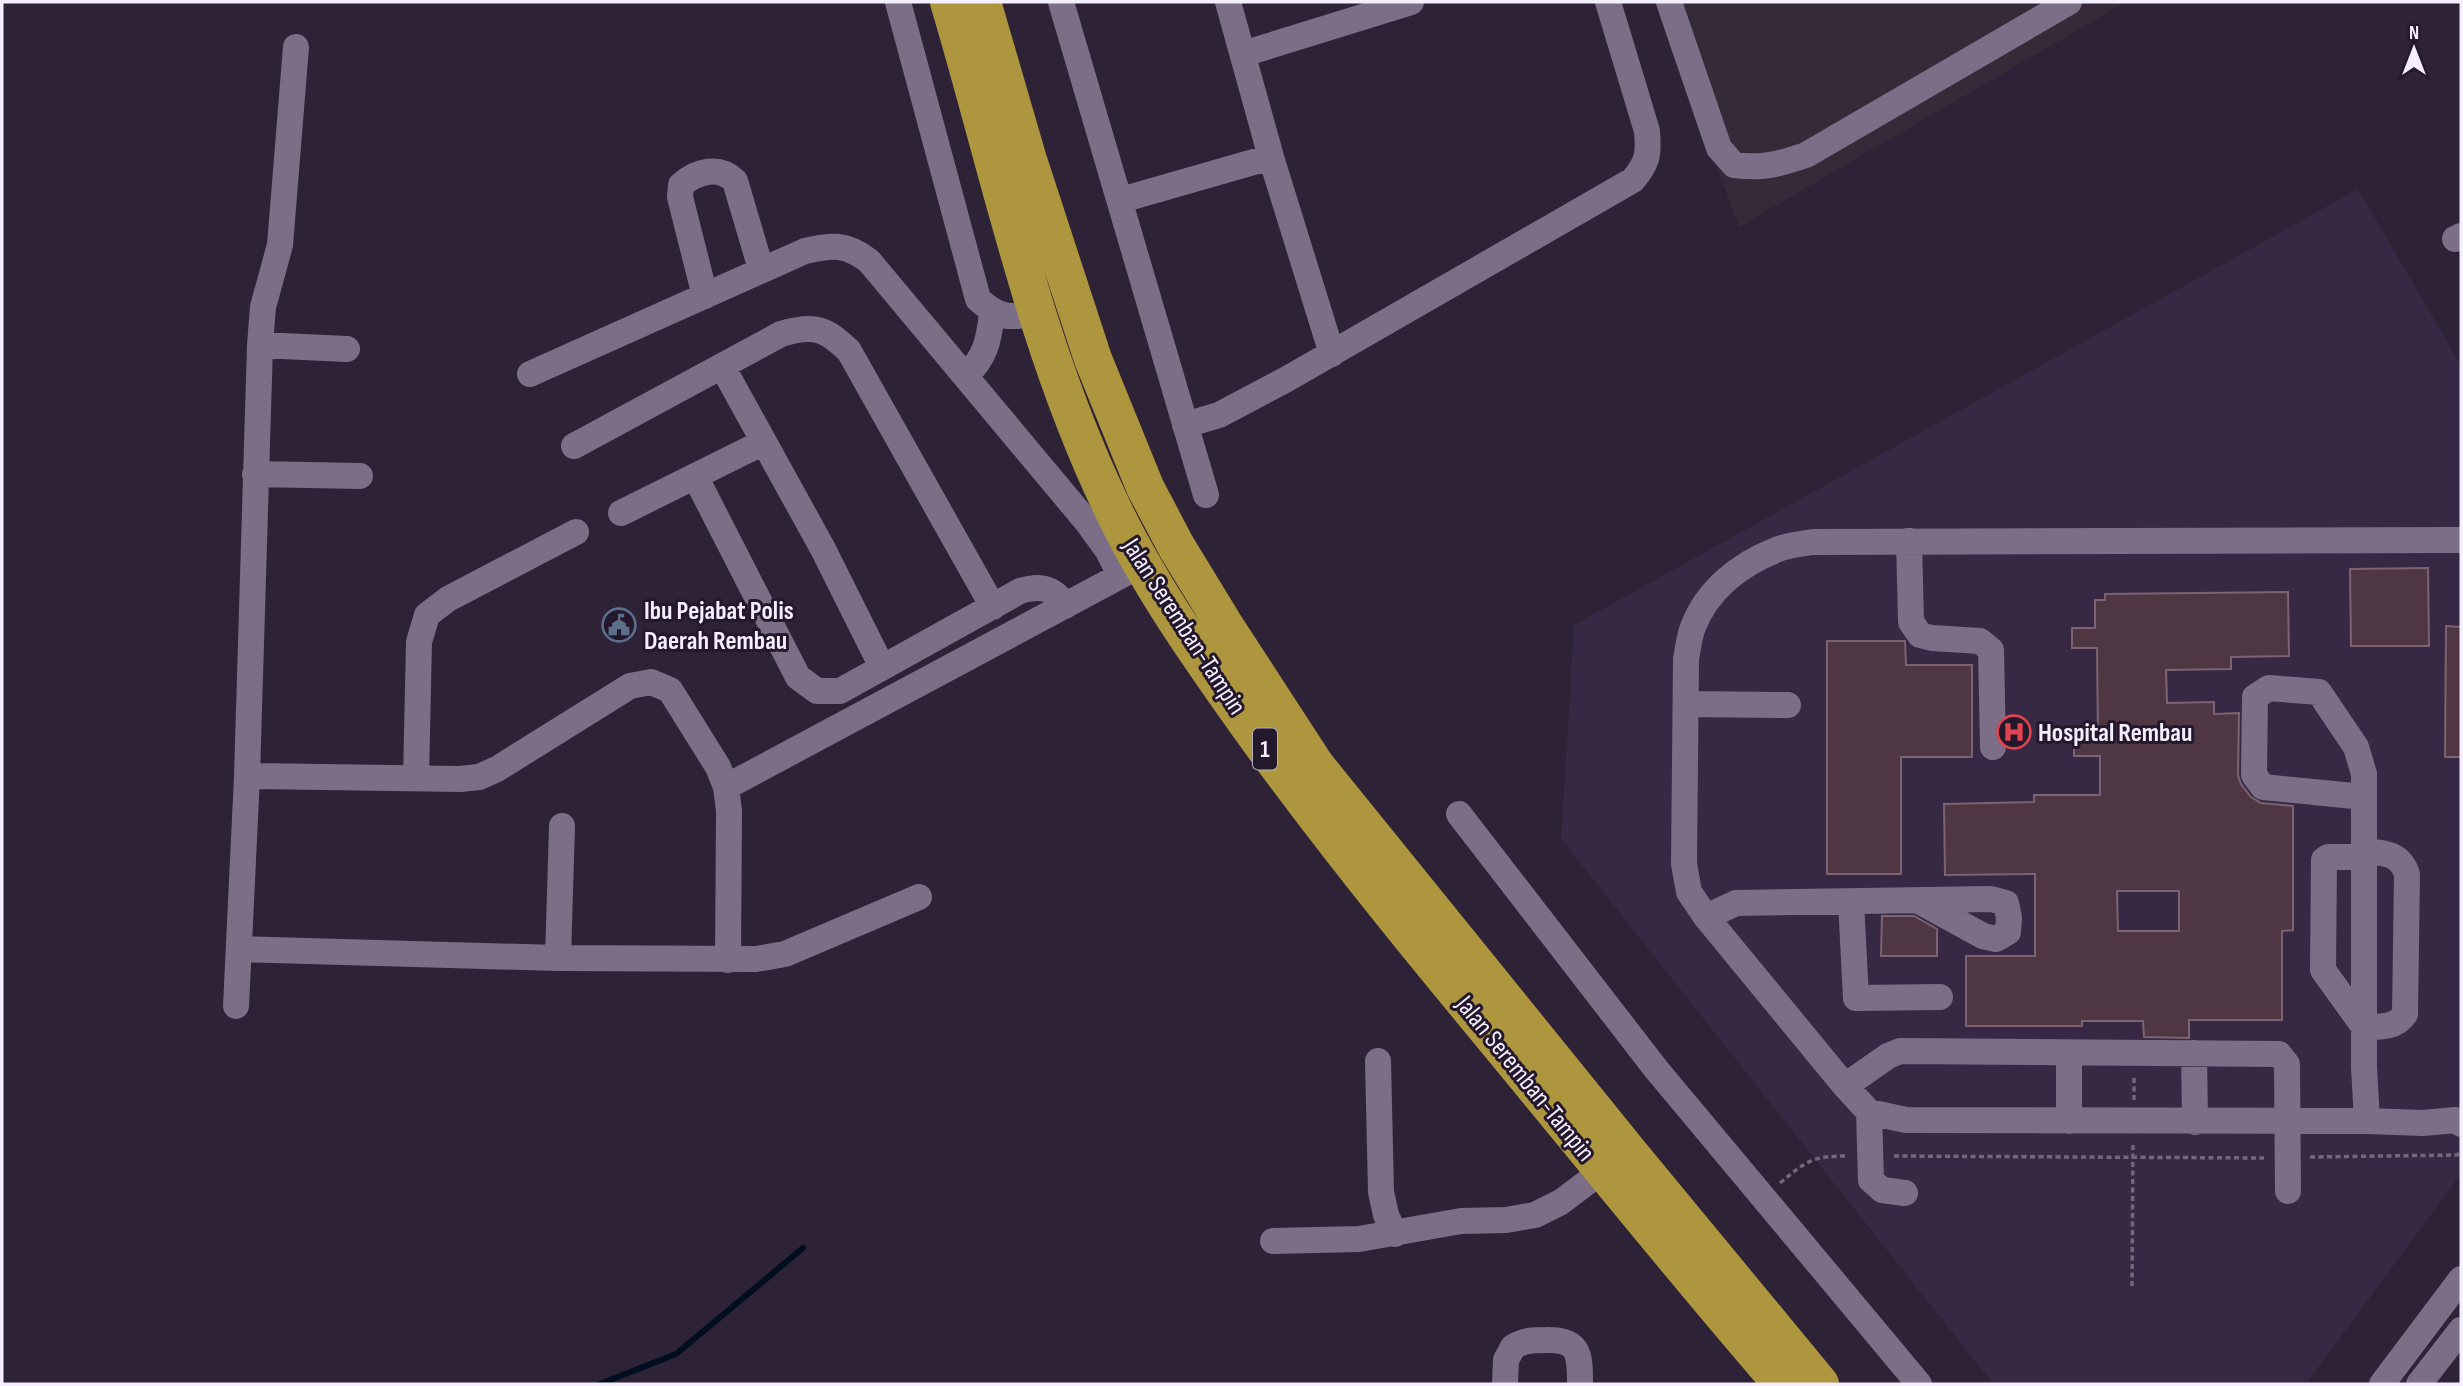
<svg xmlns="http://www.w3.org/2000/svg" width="2463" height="1386" font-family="'Sofia Sans Condensed',sans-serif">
<rect width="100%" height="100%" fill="#2d2236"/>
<path fill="#372843" d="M 2358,189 L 2461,365 L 2461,1174 L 2306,1384 L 1993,1384 L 1561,839 L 1574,625 Z"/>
<path fill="#352a38" d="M 1655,2 L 2126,2 L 1739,227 Z"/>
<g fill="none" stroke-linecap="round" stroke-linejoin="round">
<path stroke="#000e1f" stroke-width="6" d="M 600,1384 L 676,1354 L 803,1248"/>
</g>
<path fill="#4e3643" stroke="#7d6371" stroke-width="2" fill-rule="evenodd" d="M 2428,568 L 2429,646 L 2351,646 L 2350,569 Z
M 2288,592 L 2289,656 L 2231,657 L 2231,669 L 2166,670 L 2167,703 L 2214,702 L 2214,714 L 2239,713 L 2238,775 L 2241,784 L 2251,797 L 2261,803 L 2293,806 L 2293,930 L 2282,931 L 2282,1020 L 2189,1020 L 2189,1038 L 2144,1037 L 2143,1021 L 2082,1021 L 2082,1026 L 1966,1026 L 1966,956 L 2035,956 L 2035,874 L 1945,875 L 1944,804 L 2034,802 L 2034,795 L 2100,795 L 2100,756 L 2074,756 L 2074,737 L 2098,737 L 2097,648 L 2072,648 L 2072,628 L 2095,628 L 2095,600 L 2105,600 L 2105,594 ZM 2117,891 L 2179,891 L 2179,931 L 2118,931 Z
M 2446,626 L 2461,627 L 2461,757 L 2445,757 Z
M 1827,641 L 1905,641 L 1906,665 L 1972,665 L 1972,757 L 1901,757 L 1901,874 L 1827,874 Z
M 1882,916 L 1914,916 L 1937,929 L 1937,956 L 1881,956 Z"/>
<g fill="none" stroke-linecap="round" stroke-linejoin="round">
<path stroke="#72687a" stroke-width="3.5" stroke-dasharray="5 3.5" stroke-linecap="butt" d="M 2134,1100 L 2134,1076
M 1894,1156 L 2264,1158
M 2310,1157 L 2457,1155 L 2461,1152
M 1780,1183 C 1807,1161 1811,1156 1848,1156
M 2132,1286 L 2133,1142"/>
<path stroke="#7b6e86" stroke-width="26" d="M 898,2 L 978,299 C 999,319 1009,318 1037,313
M 1061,2 L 1206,495
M 1228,2 L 1271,157 L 1332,354
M 1669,2 L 1719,148 L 1734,165 C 1763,169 1779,164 1806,155 L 2069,2
M 1243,54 L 1411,2
M 1121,200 L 1271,157
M 2455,239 L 2461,236
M 705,296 L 680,197 L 681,185 C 697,171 719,165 735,181 L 761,269
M 260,345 L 347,349
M 722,366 L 823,549 L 882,667
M 530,374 L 805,251 C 832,245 846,243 869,261 L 1087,522 L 1108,551 L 1120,575
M 965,376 C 986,358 989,339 992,313
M 1185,425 L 1219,415 L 1287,379 L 1633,180 C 1648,162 1649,154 1647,131 L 1608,2
M 574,446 L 781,334 C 814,324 825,328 849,351 L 993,607
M 255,474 L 360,476
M 695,476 L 798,677 L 817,691 L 840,691 L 1020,591 C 1040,585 1054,587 1065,606
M 621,513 L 764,442
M 2461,540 L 1813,542 C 1801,544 1787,545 1776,550 C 1740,564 1707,590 1693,627 C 1689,637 1688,649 1686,659 L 1684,864 L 1689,892 L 1706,917 L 1845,1086 L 1869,1112 L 1906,1120 L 2367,1121 L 2423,1123 L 2455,1120 L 2461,1124
M 1909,541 L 1911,622 L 1920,635 L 1932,638 L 1980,641 L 1991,650 L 1993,747
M 1686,704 L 1788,705
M 247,776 L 460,779 L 479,777 L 497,769 L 630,686 L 651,682 L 670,690 L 718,767 L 726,787 L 729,811 L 728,960
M 416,778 L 419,642 L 427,615 L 448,599 L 576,532
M 726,787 L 1135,568
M 2364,797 L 2263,787 L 2254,775 L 2255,697 L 2269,688 L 2319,692 L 2356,747 L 2364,774 L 2364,1067 L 2367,1121
M 1459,814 L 1656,1069 L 1919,1384
M 2365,851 C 2384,853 2400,853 2407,874 L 2405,1014 C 2396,1028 2379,1027 2364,1027 L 2323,970 L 2324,860 L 2328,857 L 2365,857
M 1851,902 L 1856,998 L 1940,997
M 1706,917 L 1736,903 L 1991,899 L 2006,903 L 2009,918 L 2008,932 L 1996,939 L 1983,936 L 1921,902
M 239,949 L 558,958 L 756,959 L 785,954 L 919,897
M 558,958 L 562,826
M 236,1006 L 247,776 L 260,345 L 263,307 L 280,245 L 296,47
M 2194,1053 L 2195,1122
M 1378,1061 L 1381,1192 L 1386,1215 L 1395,1234
M 1845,1086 L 1888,1056 L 1900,1051 L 2279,1054 L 2287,1064 L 2288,1191
M 1869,1112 L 1871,1180 L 1882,1190 L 1905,1193
M 2069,1121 L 2069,1053
M 1273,1241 L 1359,1239 L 1461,1221 L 1506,1220 L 1535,1215 L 1561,1202 L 1602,1171
M 1505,1384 L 1506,1360 L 1513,1347 C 1524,1340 1533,1340 1546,1340 C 1580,1339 1580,1355 1580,1384
M 2382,1384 L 2461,1279
M 2419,1384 L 2461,1330"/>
<path stroke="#ae963f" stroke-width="38" d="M 949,2 C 999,169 1034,344 1110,503 C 1146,580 1195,650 1244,719 C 1316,820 1393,916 1472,1011 C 1575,1135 1676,1262 1782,1384
M 982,2 L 1028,160 L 1093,359 L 1145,487 L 1176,546 L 1223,623 L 1316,766 L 1630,1154 L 1820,1384"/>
</g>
<defs>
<symbol id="civic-ring" viewBox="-11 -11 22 22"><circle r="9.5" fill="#23182c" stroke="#5c6f8a" stroke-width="1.5"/><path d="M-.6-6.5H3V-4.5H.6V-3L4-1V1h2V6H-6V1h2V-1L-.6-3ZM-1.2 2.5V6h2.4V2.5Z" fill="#5c6f8a"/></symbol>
<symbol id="hospital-ring" viewBox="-11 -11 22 22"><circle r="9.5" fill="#23182c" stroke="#e0444e" stroke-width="1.5"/><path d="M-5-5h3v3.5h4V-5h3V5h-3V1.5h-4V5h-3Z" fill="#e0444e"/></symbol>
</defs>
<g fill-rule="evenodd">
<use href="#civic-ring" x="600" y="606" width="38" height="38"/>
<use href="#hospital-ring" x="1995" y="713" width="38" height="38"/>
</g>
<g text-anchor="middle" stroke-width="6" stroke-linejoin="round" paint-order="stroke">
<rect fill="#23182c" stroke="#b6aebe" stroke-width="2" x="1253" y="728.5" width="24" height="41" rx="5"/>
<g font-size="24" font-weight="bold" fill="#f5eefc">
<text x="1265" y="757">1</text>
</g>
<g font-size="26" font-weight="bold" fill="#f5eefc" stroke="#23182c" text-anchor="start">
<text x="644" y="619">Ibu Pejabat Polis<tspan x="644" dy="30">Daerah Rembau</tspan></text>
<text x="2038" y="741">Hospital Rembau</text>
</g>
<g font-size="26" fill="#f5eefc" stroke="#23182c">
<text transform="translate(1185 626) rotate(57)" y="9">Jalan Seremban-Tampin</text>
<text transform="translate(1526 1078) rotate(51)" y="9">Jalan Seremban-Tampin</text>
</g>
</g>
<rect width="2463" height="1386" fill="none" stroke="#f5eefc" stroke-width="7"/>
<g transform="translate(2414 49)" stroke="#23182c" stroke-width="5" paint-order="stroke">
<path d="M0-5L12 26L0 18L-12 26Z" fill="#f5eefc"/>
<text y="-10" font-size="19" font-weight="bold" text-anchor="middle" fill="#f5eefc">N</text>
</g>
</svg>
